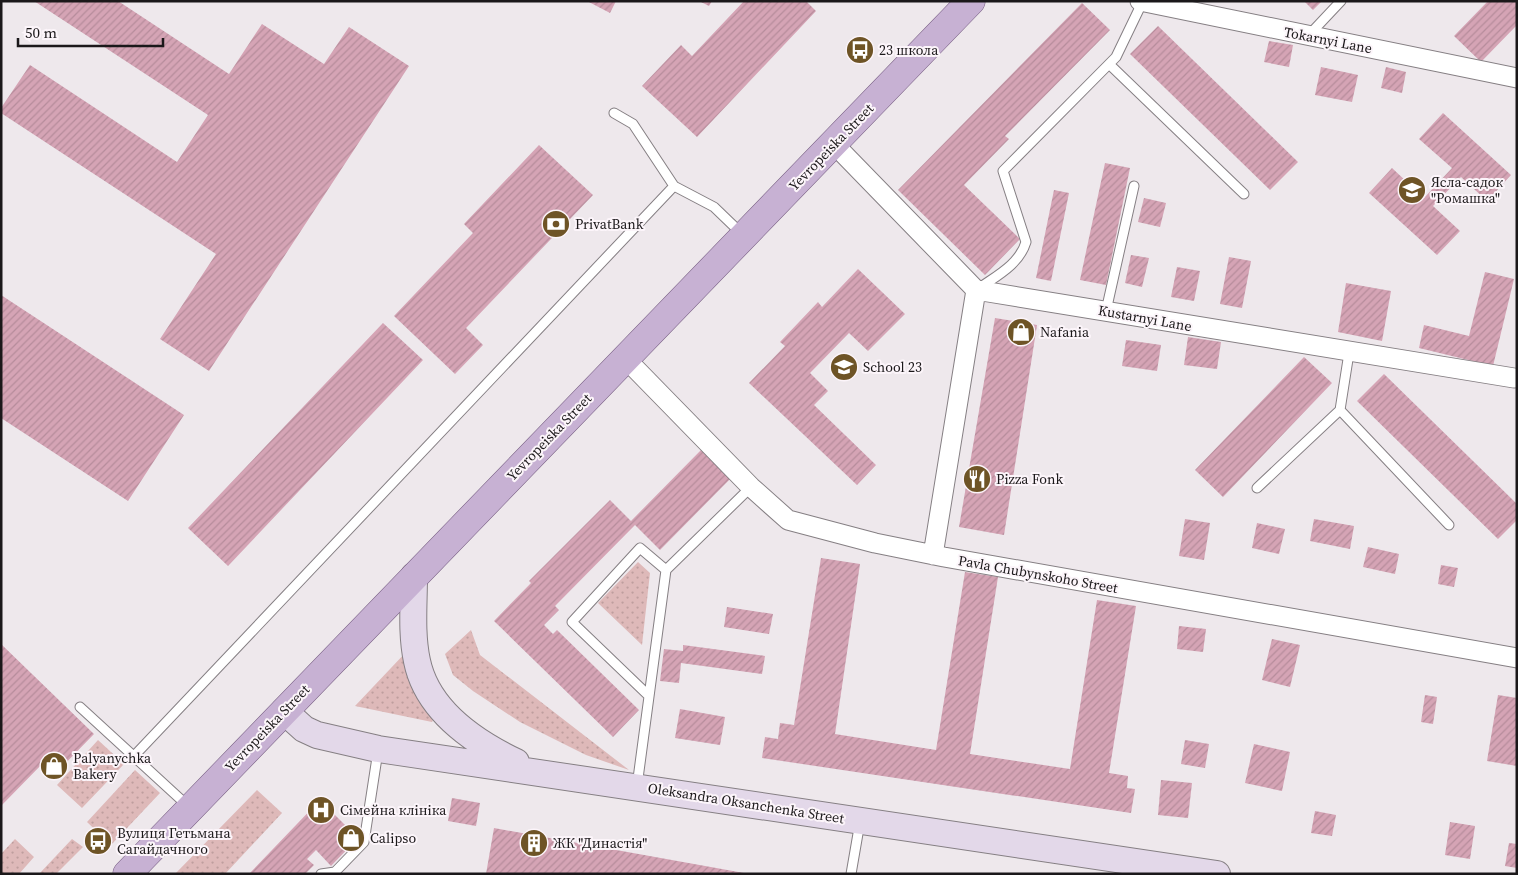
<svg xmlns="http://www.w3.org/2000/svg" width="1518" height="875" font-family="'Source Serif 4',serif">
<defs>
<pattern id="grass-dots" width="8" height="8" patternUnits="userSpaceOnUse" patternTransform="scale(1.25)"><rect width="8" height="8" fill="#deb9b9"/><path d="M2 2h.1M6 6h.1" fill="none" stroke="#be9e9e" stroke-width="1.8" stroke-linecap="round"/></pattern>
<pattern id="building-hatch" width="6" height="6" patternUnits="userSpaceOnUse" patternTransform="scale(1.25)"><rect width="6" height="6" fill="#d5a4b5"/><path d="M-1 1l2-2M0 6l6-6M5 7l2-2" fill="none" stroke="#b68c9b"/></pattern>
</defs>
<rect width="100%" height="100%" fill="#eee8ec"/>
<path fill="url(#grass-dots)" d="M 638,562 L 650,573 L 642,645 L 598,603 Z
M 471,630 L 480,655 L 629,770 L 586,755 L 520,722 L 473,691 L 453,675 L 445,654 Z
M 408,650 L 435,716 L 432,722 L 355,706 Z
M 98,740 L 124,764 L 82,808 L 57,785 Z
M 135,770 L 160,793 L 111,845 L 87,822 Z
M 257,790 L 282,813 L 225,874 L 175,874 Z
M 15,839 L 34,857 L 19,874 L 1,874 L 1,854 Z
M 72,839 L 83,847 L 56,874 L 39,874 Z"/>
<path fill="url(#building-hatch)" d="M 34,1 L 118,1 L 229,74 L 262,24 L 324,64 L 349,27 L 409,66 L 209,371 L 160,339 L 216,254 L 1,113 L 1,108 L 30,65 L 177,162 L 208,115 Z
M 587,1 L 616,1 L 610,13 Z
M 699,1 L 712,1 L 709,6 Z
M 744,1 L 806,1 L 816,11 L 697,137 L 642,86 L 681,45 L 692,56 Z
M 1304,1 L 1322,1 L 1313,10 Z
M 1488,1 L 1517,1 L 1517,25 L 1481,62 L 1454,36 Z
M 1082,3 L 1110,30 L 1005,136 L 1009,139 L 964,185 L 1020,239 L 985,275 L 898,190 Z
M 1158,26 L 1298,162 L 1270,190 L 1130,54 Z
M 1269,41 L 1293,45 L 1289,67 L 1264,62 Z
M 1321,67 L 1358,75 L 1352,102 L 1315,95 Z
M 1386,67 L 1406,72 L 1402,93 L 1381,88 Z
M 1443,113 L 1511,175 L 1487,201 L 1461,177 L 1433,206 L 1460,231 L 1437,255 L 1369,193 L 1392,168 L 1424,198 L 1452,168 L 1419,139 Z
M 539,145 L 593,195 L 466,328 L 483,345 L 455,374 L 394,316 L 473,233 L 464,224 Z
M 1105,163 L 1130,168 L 1106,285 L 1080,280 Z
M 1054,190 L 1069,193 L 1051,281 L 1036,278 Z
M 1144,198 L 1166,203 L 1160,227 L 1138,222 Z
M 1131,255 L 1149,258 L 1142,287 L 1125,283 Z
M 1229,257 L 1251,261 L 1242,308 L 1220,304 Z
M 1177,267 L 1200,271 L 1194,301 L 1171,297 Z
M 858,269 L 905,314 L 868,351 L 849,333 L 810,373 L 828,391 L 814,405 L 876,465 L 857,485 L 749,383 L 785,346 L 780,342 L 818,302 L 822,307 Z
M 1485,272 L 1514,279 L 1493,366 L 1419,348 L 1424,325 L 1469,336 Z
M 1346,283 L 1391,291 L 1382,341 L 1338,332 Z
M 1,295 L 184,415 L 128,501 L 1,418 Z
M 995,318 L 1037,325 L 1004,535 L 959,527 Z
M 383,323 L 423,360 L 228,566 L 188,528 Z
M 1188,337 L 1221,342 L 1217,369 L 1184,365 Z
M 1126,340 L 1161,345 L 1157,371 L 1122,366 Z
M 1304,357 L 1332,383 L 1223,497 L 1195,470 Z
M 1384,374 L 1517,504 L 1517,520 L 1498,539 L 1357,401 Z
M 702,449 L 731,478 L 660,550 L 635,525 L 555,606 L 559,610 L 544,625 L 553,634 L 557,630 L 639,710 L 613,737 L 494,621 L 531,583 L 529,581 L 610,500 L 631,521 Z
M 1185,519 L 1210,523 L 1204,560 L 1179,556 Z
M 1314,519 L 1354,526 L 1350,549 L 1310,541 Z
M 1257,523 L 1285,529 L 1279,554 L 1252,548 Z
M 1368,547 L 1399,554 L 1395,574 L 1363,567 Z
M 821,558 L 860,564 L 835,734 L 936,750 L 965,572 L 998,577 L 970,754 L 1070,769 L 1097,600 L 1136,606 L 1109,773 L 1128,776 L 1127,788 L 1135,789 L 1131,813 L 762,758 L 765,737 L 778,739 L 780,723 L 794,725 Z
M 1441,565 L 1458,568 L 1454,587 L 1438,584 Z
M 727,607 L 773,614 L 769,634 L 724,627 Z
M 1179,626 L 1206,629 L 1203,652 L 1177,649 Z
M 1272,639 L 1300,645 L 1290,687 L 1262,680 Z
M 1,644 L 94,734 L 56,773 L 45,761 L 1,806 Z
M 683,645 L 765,656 L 762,674 L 681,663 L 679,683 L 660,681 L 664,649 L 683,651 Z
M 1425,695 L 1437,697 L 1433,724 L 1421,722 Z
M 1498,695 L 1517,698 L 1517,766 L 1487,761 Z
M 680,709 L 725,717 L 720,745 L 675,738 Z
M 1185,740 L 1209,744 L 1205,768 L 1181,764 Z
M 1254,744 L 1290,752 L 1282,791 L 1245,783 Z
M 1161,780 L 1192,783 L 1188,818 L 1158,815 Z
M 452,798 L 480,803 L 476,826 L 448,821 Z
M 320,800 L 358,838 L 331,866 L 316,850 L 307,859 L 314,865 L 305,874 L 249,874 Z
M 1315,811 L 1336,815 L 1332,836 L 1311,833 Z
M 1450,822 L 1475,826 L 1470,859 L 1445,855 Z
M 494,828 L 744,873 L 744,874 L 486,874 Z
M 1509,843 L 1517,844 L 1517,868 L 1505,866 Z"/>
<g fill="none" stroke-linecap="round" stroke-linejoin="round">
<defs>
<path id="lane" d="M 1309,35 L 1341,1
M 1109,64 L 1244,194
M 614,113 L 633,124 L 674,186
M 978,289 C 996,276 1019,265 1026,242 L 1003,171 L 1116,57 L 1142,3
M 1106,311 L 1134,186
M 1340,410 L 1349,353
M 1257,488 L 1340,410 L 1449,525
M 649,696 L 572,622 L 640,548 L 666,570
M 80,707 L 189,807
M 134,756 L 674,186 L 714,207 L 742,234
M 637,786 L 666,570 L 751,487
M 321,874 L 335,872 L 364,842 L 378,751
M 851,874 L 860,822"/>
<path id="street" d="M 1140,1 L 1517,78
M 834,144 L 976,290 L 1514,378
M 625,358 L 751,487 L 788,520 L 875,543 L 944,557 L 1517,658
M 933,555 L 976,290"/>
<path id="secondary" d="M 414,576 C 414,604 411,633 417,661 C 427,710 474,742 516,762
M 284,711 L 304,729 L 317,735 L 378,749 L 1217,874"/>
<path id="primary" d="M 127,874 L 971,1"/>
</defs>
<use href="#lane" stroke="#857f83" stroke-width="11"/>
<use href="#street" stroke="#857f83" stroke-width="21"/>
<use href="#secondary" stroke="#857f83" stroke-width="28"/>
<use href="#primary" stroke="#735a7f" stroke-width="29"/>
<use href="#lane" stroke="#fff" stroke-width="9"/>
<use href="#street" stroke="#fff" stroke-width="19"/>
<use href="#secondary" stroke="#e3d8e9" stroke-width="26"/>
<use href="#primary" stroke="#c7b1d3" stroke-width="28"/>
</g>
<defs>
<symbol id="bus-disc" viewBox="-11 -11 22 22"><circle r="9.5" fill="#6e5426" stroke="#fcf5fa"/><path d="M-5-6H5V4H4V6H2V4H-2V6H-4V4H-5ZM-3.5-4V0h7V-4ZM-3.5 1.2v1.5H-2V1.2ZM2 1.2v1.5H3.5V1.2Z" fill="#fff"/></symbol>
<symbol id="school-disc" viewBox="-11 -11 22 22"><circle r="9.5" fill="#6e5426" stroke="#fcf5fa"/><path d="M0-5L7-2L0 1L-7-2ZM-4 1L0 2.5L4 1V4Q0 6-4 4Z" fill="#fff"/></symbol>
<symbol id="bank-disc" viewBox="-11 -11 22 22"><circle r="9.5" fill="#6e5426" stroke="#fcf5fa"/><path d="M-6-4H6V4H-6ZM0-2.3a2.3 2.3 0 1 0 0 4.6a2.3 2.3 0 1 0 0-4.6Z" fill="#fff"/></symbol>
<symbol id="shop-disc" viewBox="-11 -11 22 22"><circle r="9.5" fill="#6e5426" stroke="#fcf5fa"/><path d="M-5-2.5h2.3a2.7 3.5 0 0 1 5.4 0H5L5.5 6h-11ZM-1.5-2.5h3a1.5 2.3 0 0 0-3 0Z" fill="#fff"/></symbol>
<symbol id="restaurant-disc" viewBox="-11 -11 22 22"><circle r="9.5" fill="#6e5426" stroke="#fcf5fa"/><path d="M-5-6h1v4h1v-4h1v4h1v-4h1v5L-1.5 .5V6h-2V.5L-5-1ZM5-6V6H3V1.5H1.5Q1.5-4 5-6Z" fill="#fff"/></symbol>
<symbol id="hospital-disc" viewBox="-11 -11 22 22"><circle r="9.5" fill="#6e5426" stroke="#fcf5fa"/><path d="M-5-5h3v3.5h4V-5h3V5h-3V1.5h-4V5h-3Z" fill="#fff"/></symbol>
<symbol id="building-disc" viewBox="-11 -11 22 22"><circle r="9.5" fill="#6e5426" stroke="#fcf5fa"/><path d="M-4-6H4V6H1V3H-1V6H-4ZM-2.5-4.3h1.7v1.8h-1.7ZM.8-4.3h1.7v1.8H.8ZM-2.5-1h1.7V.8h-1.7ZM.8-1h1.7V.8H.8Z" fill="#fff"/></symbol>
</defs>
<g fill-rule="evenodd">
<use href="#bus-disc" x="844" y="34" width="32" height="32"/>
<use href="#school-disc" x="1396" y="174" width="32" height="32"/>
<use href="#bank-disc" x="540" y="208" width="32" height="32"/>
<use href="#shop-disc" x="1005" y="316" width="32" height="32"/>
<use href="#school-disc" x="828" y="351" width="32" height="32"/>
<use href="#restaurant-disc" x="961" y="463" width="32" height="32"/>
<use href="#shop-disc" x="38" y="750" width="32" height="32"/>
<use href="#hospital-disc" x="305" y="794" width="32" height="32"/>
<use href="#shop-disc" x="335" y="822" width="32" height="32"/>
<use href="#bus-disc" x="82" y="825" width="32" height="32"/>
<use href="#building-disc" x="518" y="827" width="32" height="32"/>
</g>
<g text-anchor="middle" stroke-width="4" stroke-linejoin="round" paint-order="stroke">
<g font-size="14" fill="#1b181a" stroke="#fcf5fa">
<text transform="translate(1328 40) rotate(11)" y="5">Tokarnyi Lane</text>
<text transform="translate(831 147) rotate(-46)" y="5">Yevropeiska Street</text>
<text transform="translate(1145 318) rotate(10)" y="5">Kustarnyi Lane</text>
<text transform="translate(549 437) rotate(-46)" y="5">Yevropeiska Street</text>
<text transform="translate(1038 574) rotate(10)" y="5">Pavla Chubynskoho Street</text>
<text transform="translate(267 728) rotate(-46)" y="5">Yevropeiska Street</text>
<text transform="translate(746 803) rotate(9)" y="5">Oleksandra Oksanchenka Street</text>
</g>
<g font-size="14" fill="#1b181a" stroke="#fcf5fa" text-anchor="start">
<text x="879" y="55">23 школа</text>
<text x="1431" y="187">Ясла-садок<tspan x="1431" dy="16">"Ромашка"</tspan></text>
<text x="575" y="229">PrivatBank</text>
<text x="1040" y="337">Nafania</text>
<text x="863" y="372">School 23</text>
<text x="996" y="484">Pizza Fonk</text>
<text x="73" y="763">Palyanychka<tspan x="73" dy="16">Bakery</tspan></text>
<text x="340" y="815">Сімейна клініка</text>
<text x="117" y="838">Вулиця Гетьмана<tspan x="117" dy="16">Сагайдачного</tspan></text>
<text x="370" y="843">Calipso</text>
<text x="553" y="848">ЖК "Династія"</text>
</g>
</g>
<rect width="1518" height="875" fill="none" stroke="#1b181a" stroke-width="5"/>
<path d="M18 38v8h145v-8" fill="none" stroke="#1b181a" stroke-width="2.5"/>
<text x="25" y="38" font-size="15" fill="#1b181a" stroke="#fcf5fa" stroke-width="4" paint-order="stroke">50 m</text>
</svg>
